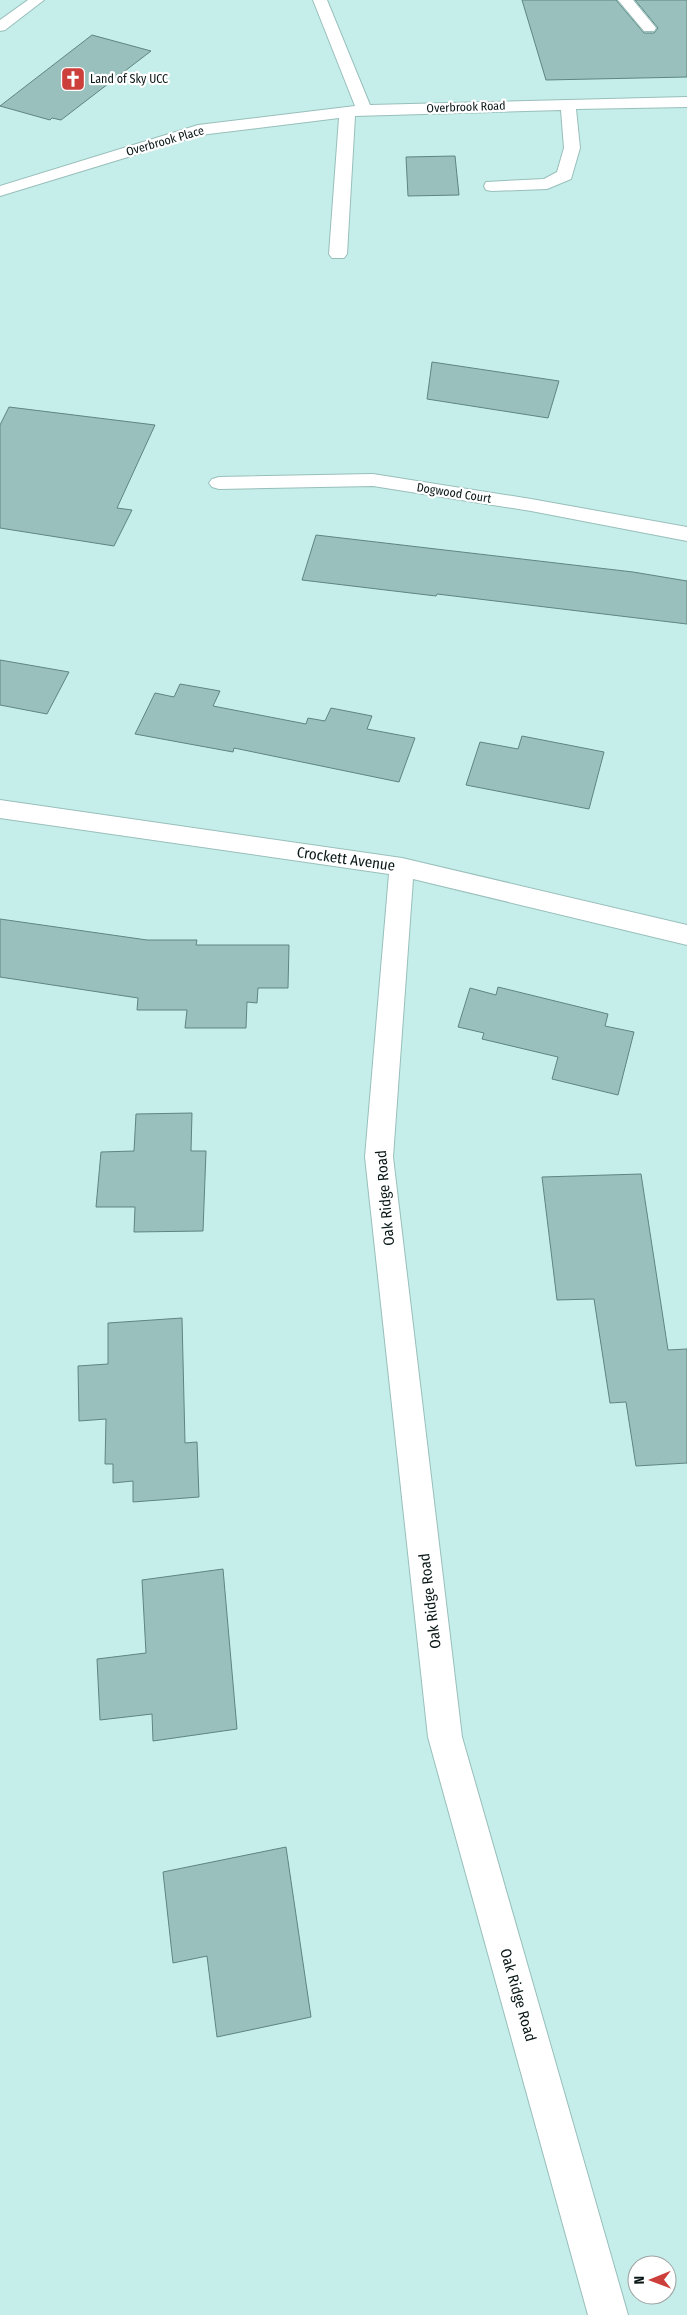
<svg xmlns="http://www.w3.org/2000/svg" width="687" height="2315" font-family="'Fira Sans Condensed',sans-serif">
<rect width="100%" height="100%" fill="#c5ede9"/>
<path fill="#99c0bc" stroke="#608581" d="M 522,0 L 616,0 L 644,33 L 654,33 L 658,28 L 635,0 L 687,0 L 687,77 L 546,80 Z
M 92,35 L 151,51 L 61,120 L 52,118 L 50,120 L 0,106 Z
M 455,156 L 459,195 L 408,196 L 406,157 Z
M 432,362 L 559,381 L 548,418 L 427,399 Z
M 9,407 L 155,425 L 117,508 L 132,510 L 114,546 L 0,528 L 0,425 Z
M 316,535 L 633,572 L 687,581 L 687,624 L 437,594 L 436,596 L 302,580 Z
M 0,660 L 69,672 L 47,714 L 0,705 Z
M 180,684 L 220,691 L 213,706 L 306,724 L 308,718 L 325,721 L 331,708 L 372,716 L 367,729 L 415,738 L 399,782 L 234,748 L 233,752 L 135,734 L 155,693 L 174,697 Z
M 522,736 L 604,752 L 589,809 L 466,785 L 480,742 L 518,749 Z
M 0,919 L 147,940 L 197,940 L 196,945 L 289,945 L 288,988 L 258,988 L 257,1003 L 247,1002 L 246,1028 L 185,1028 L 187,1010 L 137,1010 L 138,998 L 0,977 Z
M 498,987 L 608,1014 L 605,1026 L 634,1032 L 618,1095 L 552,1079 L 558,1057 L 482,1039 L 484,1033 L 458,1027 L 470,988 L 496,995 Z
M 192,1113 L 191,1151 L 206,1151 L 203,1231 L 134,1232 L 135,1207 L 96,1207 L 101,1152 L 134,1151 L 136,1114 Z
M 641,1174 L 668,1350 L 687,1349 L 687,1463 L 636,1466 L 626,1402 L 610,1403 L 594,1299 L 557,1300 L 542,1177 Z
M 182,1318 L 185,1443 L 197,1442 L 199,1497 L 133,1502 L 133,1481 L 113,1483 L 113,1464 L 105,1464 L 106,1419 L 79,1421 L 78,1366 L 108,1364 L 108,1323 Z
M 223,1569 L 237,1729 L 153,1741 L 152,1714 L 100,1720 L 97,1659 L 146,1653 L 142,1580 Z
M 286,1847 L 311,2017 L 217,2037 L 207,1956 L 173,1963 L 163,1872 Z"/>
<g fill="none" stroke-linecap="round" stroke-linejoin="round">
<defs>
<path id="minor" d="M 28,0 L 44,0 L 5,30 L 0,31 L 0,20 Z
M 313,0 L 327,0 L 370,105 L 687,97 L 687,107 L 576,109 L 580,148 L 571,179 L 547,189 L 492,191 L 486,190 L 484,186 L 486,182 L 544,179 L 557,172 L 564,148 L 561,110 L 355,116 L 347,254 L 344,258 L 332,258 L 329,254 L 339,118 L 200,135 L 0,196 L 0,186 L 198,125 L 355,106 Z
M 618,0 L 633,0 L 656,28 L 654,31 L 644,31 Z
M 373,474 L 531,499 L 687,527 L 687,541 L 531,511 L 373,486 L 219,489 L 212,487 L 209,483 L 212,479 L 219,477 Z
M 0,800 L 402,858 L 687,925 L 687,945 L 413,879 L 393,1157 L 462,1737 L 628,2315 L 588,2315 L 428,1737 L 365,1157 L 389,874 L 0,818 Z"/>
</defs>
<use href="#minor" stroke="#98bfbb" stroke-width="2"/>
<use href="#minor" fill="#fff" fill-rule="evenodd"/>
</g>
<defs>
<symbol id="church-square" viewBox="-11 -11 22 22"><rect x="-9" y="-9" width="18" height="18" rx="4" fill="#cd3f3a" stroke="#fff"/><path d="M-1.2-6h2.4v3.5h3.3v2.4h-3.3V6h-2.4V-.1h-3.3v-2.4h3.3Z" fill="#fff"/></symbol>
</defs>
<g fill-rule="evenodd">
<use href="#church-square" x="59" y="65" width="28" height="28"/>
</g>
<g text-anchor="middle" stroke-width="4.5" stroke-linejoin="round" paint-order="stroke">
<g font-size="12" fill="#091716" stroke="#fff" text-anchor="start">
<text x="90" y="83">Land of Sky UCC</text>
</g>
<g font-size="12" fill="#091716" stroke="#fff">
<text transform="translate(466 107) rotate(-2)" y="4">Overbrook Road</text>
<text transform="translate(165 141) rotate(-16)" y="4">Overbrook Place</text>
<text transform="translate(454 493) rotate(9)" y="4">Dogwood Court</text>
</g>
<g font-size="15" fill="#091716" stroke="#fff">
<text transform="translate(346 859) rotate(8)" y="5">Crockett Avenue</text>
<text transform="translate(385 1198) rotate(-95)" y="5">Oak Ridge Road</text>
<text transform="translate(430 1601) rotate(-97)" y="5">Oak Ridge Road</text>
<text transform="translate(518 1995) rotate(74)" y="5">Oak Ridge Road</text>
</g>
</g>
<g transform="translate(652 2280) rotate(269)"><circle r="24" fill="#ffffff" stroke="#9da2a2"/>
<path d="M0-4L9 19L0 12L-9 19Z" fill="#cd3f3a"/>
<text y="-8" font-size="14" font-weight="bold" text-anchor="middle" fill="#091716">N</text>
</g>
</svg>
